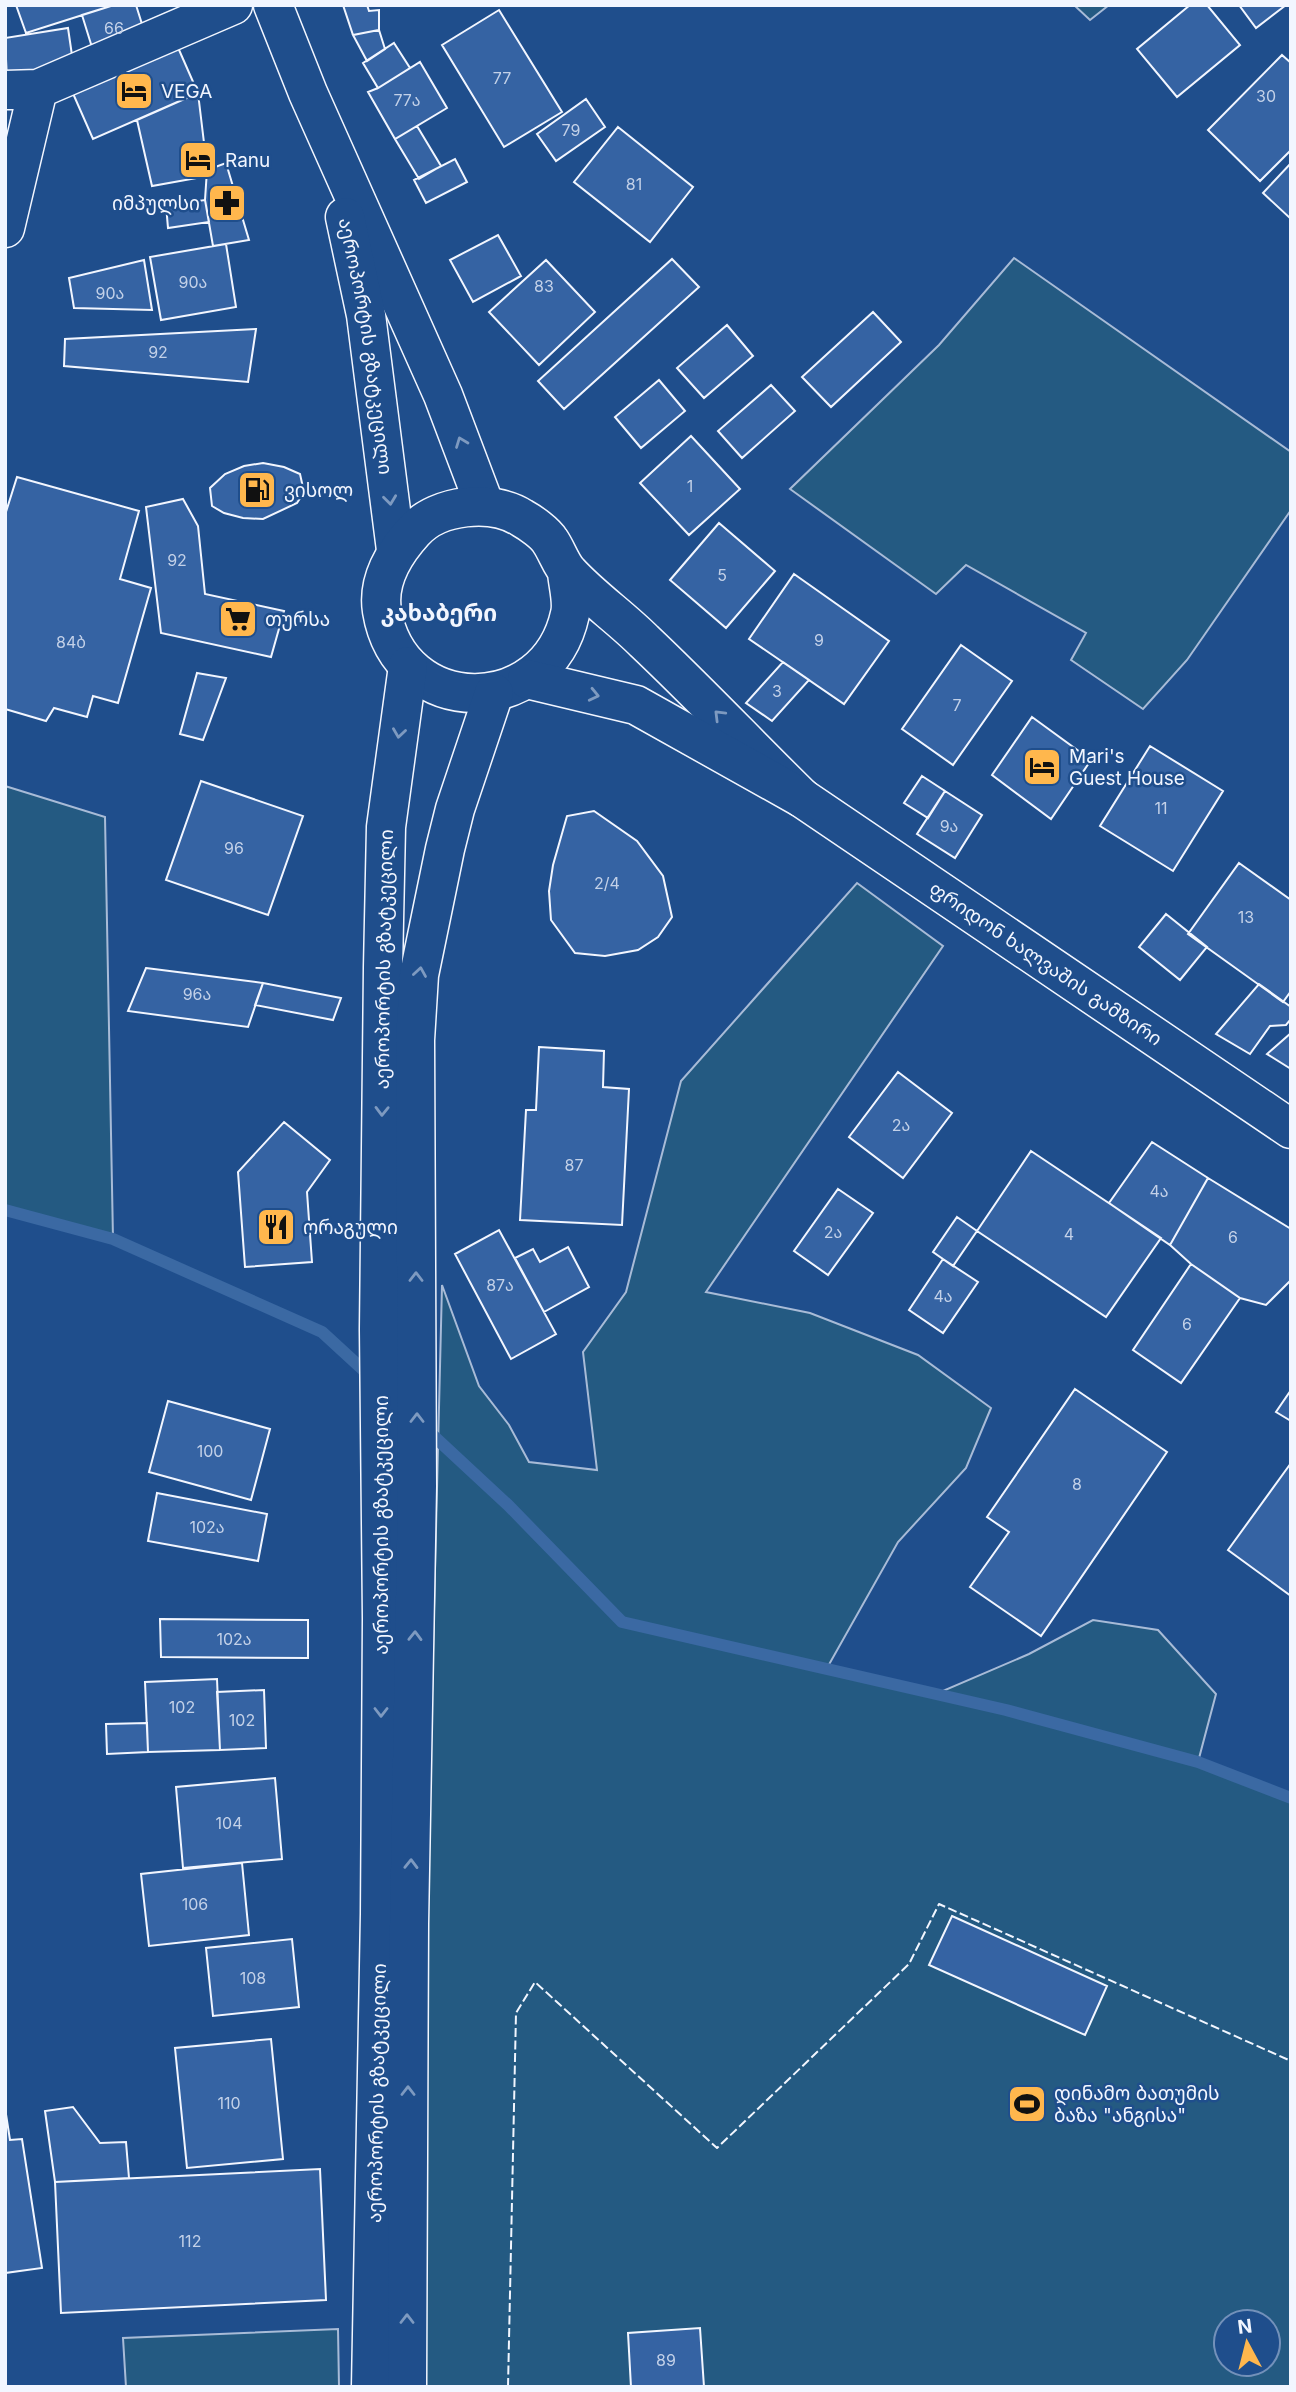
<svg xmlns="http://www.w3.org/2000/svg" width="1296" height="2392" font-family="Inter,'Noto Sans Georgian',sans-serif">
<rect width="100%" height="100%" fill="#1f4e8c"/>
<path fill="#245a82" stroke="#a8bbd7" stroke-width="2" fill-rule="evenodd" d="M 1074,5 L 1109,5 L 1090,20 Z
M 1014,258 L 1291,452 L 1291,510 L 1187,660 L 1143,709 L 1071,660 L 1086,633 L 966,565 L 936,594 L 790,489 L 939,345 Z
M 5,786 L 105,817 L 113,1239 L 5,1210 Z
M 857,883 L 943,946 L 706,1292 L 810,1313 L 918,1355 L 991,1408 L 966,1468 L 898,1542 L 827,1668 L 936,1694 L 1029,1654 L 1093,1620 L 1158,1630 L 1216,1694 L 1198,1762 L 1291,1798 L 1291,2387 L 421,2387 L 426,1938 L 442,1285 L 479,1386 L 509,1425 L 529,1462 L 597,1470 L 583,1352 L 626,1292 L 681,1081 ZM 1226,2322 L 1268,2322 L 1268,2364 L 1226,2364 Z
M 338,2329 L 339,2387 L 126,2387 L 123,2338 Z"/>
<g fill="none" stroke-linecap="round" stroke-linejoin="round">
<path stroke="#3b69a3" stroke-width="12" d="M 5,1210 L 113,1239 L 322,1332 L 371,1377
M 425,1428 L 508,1505 L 622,1622 L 1006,1710 L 1198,1762 L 1291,1798"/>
</g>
<path fill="#3563a3" stroke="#f2f6ff" stroke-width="2" d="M 16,5 L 114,5 L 26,33 Z
M 114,5 L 136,5 L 147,40 L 95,57 L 82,15 Z
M 343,5 L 367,5 L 369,11 L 379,10 L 379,30 L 353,35 Z
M 1190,5 L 1207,5 L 1240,45 L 1177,97 L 1137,49 Z
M 1239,5 L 1286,5 L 1256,28 Z
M 499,10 L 562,112 L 504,147 L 442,45 Z
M 68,28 L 74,69 L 7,80 L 5,38 Z
M 379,30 L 385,49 L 367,61 L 353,35 Z
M 176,43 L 198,93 L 93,139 L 71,89 Z
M 394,43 L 410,68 L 378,88 L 363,63 Z
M 1282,55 L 1291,63 L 1291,150 L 1260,181 L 1208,130 Z
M 420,62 L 447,108 L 395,139 L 368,92 L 378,88 Z
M 198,93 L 208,176 L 152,186 L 137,120 Z
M 586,99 L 605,127 L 556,161 L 537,134 Z
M 417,126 L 441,166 L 419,179 L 395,139 Z
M 618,127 L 693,187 L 650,242 L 574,182 Z
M 455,159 L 467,182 L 426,203 L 414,180 Z
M 226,163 L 249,240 L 213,246 L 205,200 L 207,170 Z
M 1291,163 L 1291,219 L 1263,193 Z
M 205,200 L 209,222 L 168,228 L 166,205 Z
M 498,235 L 521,276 L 473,302 L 450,260 Z
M 226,244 L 236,307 L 161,320 L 150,257 Z
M 672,259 L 699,287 L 564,409 L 538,381 Z
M 144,260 L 152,310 L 74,308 L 69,278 Z
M 546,260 L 595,312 L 539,365 L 489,312 Z
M 873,312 L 901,342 L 831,407 L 802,377 Z
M 727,325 L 753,356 L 704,398 L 677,368 Z
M 256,329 L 248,382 L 64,366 L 65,339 Z
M 659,380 L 685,411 L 641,448 L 615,417 Z
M 771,385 L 795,411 L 742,458 L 718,431 Z
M 691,436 L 740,489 L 689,535 L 640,483 Z
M 263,463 L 284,467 L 300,474 L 304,492 L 297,503 L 263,519 L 243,518 L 224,513 L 212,506 L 210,488 L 225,474 L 244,466 Z
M 17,477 L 139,511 L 120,579 L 151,588 L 118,703 L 93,696 L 87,717 L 54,708 L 46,721 L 5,709 L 5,515 Z
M 183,499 L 198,526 L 205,594 L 284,611 L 271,657 L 161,633 L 146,507 Z
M 719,523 L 775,571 L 726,628 L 670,580 Z
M 794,574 L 889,641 L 844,704 L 749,639 Z
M 961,645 L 1012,681 L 953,765 L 902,729 Z
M 783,662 L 809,680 L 772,721 L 746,703 Z
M 197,673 L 226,678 L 203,740 L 180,734 Z
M 1032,717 L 1091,760 L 1051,819 L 992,775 Z
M 1150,746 L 1223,791 L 1173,871 L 1100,826 Z
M 922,776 L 945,791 L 928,818 L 904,803 Z
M 201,781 L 303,816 L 268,915 L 166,880 Z
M 945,791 L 982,815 L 955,858 L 917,834 Z
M 594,811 L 637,841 L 663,876 L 672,917 L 658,937 L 638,950 L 605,956 L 575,953 L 551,920 L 549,891 L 553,865 L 567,816 Z
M 1239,863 L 1291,900 L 1291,991 L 1283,1002 L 1188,934 Z
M 1166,914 L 1207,947 L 1180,980 L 1139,947 Z
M 146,968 L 263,983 L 248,1027 L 128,1011 Z
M 263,983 L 341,998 L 333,1020 L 255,1005 Z
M 1259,984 L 1291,1007 L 1291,1019 L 1286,1025 L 1270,1026 L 1250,1054 L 1216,1034 Z
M 1291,1033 L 1291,1069 L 1267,1054 Z
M 539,1047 L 604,1051 L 603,1087 L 629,1089 L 622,1225 L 520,1220 L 526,1110 L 536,1110 Z
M 898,1072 L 952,1113 L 903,1178 L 849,1137 Z
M 284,1122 L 330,1160 L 307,1192 L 312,1262 L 245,1267 L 238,1172 Z
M 1152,1142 L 1208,1178 L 1170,1245 L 1109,1203 Z
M 1031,1151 L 1161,1238 L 1106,1317 L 977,1231 Z
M 1208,1178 L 1291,1229 L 1291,1280 L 1266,1305 L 1240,1298 L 1191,1264 L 1170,1245 Z
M 838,1189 L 873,1213 L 828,1275 L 794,1251 Z
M 957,1217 L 977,1231 L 953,1266 L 933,1252 Z
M 499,1230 L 556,1334 L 511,1359 L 455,1254 Z
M 568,1247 L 589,1287 L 544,1312 L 515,1258 L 533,1249 L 540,1262 Z
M 943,1259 L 978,1282 L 943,1333 L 909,1310 Z
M 1191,1264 L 1240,1298 L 1181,1383 L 1133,1350 Z
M 1075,1389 L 1167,1452 L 1041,1636 L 970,1587 L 1009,1532 L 987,1517 Z
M 1291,1390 L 1291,1421 L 1276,1412 Z
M 168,1401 L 270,1429 L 251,1500 L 149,1472 Z
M 1291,1463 L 1291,1596 L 1228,1550 Z
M 157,1493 L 267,1514 L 258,1561 L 148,1541 Z
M 160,1619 L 308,1620 L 308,1658 L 161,1657 Z
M 217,1679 L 220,1750 L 148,1752 L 145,1682 Z
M 264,1690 L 266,1748 L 220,1750 L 217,1692 Z
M 147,1723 L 148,1752 L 107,1754 L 106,1724 Z
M 275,1778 L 282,1859 L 183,1868 L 176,1787 Z
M 242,1863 L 249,1935 L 149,1946 L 141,1874 Z
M 952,1916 L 1107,1986 L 1085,2035 L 929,1965 Z
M 292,1939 L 299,2007 L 213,2016 L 206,1948 Z
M 271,2039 L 283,2159 L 187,2168 L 175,2048 Z
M 73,2107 L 100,2143 L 126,2142 L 129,2178 L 55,2182 L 45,2111 Z
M 5,2108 L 10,2140 L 22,2139 L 42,2268 L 5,2273 Z
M 320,2169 L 326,2300 L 61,2313 L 55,2182 Z
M 700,2328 L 704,2387 L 631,2387 L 628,2333 Z"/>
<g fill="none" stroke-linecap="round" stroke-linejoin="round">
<defs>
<path id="minor" d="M 5,90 L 38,89 L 233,5
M 5,228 L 38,89"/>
<g id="major">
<path d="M 273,5 L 308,93 L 443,395 L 485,506"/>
<path id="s1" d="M 345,217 L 366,315 L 396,550"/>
</g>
<g id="highway">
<path d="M 567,572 C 568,585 573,602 570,614 C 547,720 400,720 382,611 C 377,580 394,553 414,531 C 438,504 492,499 522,518 C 531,523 545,533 550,541 C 557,551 561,565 569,573 C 592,598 620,617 644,641 C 698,692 749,746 802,798"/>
<path id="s2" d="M 527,679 L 636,705 L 802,798 L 1291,1129"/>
<path id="s3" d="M 371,2387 L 380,1914 L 382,1619 L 379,1329 L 383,968 L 386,827 L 408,666"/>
<path d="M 407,2387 L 409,1924 L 417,1486 L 415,1040 L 419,975 L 445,849 L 455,809 L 494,693"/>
</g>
</defs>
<use href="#minor" stroke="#f2f6ff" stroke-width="41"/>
<use href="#major" stroke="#f2f6ff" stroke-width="41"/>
<use href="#highway" stroke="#f2f6ff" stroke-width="41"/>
<use href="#minor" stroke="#1f4e8c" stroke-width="38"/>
<use href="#major" stroke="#1f4e8c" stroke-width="38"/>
<use href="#highway" stroke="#1f4e8c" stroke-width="38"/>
<path stroke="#f2f6ff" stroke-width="2" stroke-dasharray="9 3.5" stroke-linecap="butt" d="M 508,2387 L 516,2013 L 535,1982 L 717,2148 L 909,1964 L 939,1904 L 1291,2061"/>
</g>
<defs><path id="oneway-chevron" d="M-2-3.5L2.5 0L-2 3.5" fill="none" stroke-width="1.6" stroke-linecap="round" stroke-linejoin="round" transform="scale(1.75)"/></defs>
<g stroke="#7e9ac0">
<use href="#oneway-chevron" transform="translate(461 442) rotate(-111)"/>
<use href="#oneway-chevron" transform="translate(390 500) rotate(83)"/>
<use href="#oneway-chevron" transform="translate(594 695) rotate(13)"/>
<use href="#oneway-chevron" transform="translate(719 715) rotate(-135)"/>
<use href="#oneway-chevron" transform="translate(399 733) rotate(98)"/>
<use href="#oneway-chevron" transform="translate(420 972) rotate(-81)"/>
<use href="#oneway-chevron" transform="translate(382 1111) rotate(91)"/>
<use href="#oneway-chevron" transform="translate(416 1277) rotate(-90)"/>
<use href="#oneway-chevron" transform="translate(417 1418) rotate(-90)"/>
<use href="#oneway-chevron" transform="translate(415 1636) rotate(-89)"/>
<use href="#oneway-chevron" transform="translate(381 1712) rotate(90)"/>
<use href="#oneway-chevron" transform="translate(411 1864) rotate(-89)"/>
<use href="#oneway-chevron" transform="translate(408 2091) rotate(-90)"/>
<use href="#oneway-chevron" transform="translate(407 2319) rotate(-90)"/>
</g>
<defs>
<symbol id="hotel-square" viewBox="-11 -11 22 22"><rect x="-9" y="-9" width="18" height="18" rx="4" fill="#ffb74d" stroke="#1f4e8c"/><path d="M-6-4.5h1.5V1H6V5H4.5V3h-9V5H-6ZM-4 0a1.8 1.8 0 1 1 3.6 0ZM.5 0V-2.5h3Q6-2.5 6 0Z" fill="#111"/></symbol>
<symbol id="pharmacy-square" viewBox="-11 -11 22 22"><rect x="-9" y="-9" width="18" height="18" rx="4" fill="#ffb74d" stroke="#1f4e8c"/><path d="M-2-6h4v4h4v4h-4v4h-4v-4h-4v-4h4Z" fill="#111"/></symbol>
<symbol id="fuel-square" viewBox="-11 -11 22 22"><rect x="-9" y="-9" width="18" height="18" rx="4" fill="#ffb74d" stroke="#1f4e8c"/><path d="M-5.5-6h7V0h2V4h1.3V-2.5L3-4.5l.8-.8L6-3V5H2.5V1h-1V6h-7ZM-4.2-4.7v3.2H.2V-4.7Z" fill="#111"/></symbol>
<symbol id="supermarket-square" viewBox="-11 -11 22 22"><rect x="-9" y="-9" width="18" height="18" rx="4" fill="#ffb74d" stroke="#1f4e8c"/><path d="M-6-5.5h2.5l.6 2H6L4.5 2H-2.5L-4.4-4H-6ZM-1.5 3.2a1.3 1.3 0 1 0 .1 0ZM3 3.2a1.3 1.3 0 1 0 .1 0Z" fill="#111"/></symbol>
<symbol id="restaurant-square" viewBox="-11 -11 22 22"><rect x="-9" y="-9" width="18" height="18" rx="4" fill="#ffb74d" stroke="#1f4e8c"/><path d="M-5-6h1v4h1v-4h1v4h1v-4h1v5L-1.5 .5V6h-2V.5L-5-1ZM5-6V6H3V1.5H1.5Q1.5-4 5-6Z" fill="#111"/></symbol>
<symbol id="stadium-square" viewBox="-11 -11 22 22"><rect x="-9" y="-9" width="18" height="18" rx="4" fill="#ffb74d" stroke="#1f4e8c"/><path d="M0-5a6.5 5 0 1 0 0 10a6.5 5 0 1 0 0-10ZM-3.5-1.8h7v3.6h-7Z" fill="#111"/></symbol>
</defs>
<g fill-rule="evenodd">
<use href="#hotel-square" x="112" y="69" width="44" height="44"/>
<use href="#hotel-square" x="176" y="138" width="44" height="44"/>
<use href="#pharmacy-square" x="205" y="181" width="44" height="44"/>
<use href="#fuel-square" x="235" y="468" width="44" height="44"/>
<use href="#supermarket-square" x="216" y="597" width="44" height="44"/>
<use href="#hotel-square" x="1020" y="745" width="44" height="44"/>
<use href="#restaurant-square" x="254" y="1205" width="44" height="44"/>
<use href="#stadium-square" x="1005" y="2082" width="44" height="44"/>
</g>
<g text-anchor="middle" stroke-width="5" stroke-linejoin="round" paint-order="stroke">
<g font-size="16" fill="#c3d1e8">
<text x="114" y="34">66</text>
<text x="502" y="84">77</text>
<text x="1266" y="102">30</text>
<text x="407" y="106">77ა</text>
<text x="571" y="136">79</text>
<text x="634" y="190">81</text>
<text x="193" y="288">90ა</text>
<text x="544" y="292">83</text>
<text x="110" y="299">90ა</text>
<text x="158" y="358">92</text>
<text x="690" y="492">1</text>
<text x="177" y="566">92</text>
<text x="722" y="581">5</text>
<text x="819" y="646">9</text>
<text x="71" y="648">84ბ</text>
<text x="777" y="697">3</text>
<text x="957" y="711">7</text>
<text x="1161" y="814">11</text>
<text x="949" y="832">9ა</text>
<text x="234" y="854">96</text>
<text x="607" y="889">2/4</text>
<text x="1246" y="923">13</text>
<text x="197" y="1000">96ა</text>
<text x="901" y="1131">2ა</text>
<text x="574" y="1171">87</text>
<text x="1159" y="1197">4ა</text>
<text x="833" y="1238">2ა</text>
<text x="1069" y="1240">4</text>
<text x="1233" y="1243">6</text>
<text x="500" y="1291">87ა</text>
<text x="943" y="1302">4ა</text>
<text x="1187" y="1330">6</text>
<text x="210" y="1457">100</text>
<text x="1077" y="1490">8</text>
<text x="207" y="1533">102ა</text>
<text x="234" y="1645">102ა</text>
<text x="182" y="1713">102</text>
<text x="242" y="1726">102</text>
<text x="229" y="1829">104</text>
<text x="195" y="1910">106</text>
<text x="253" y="1984">108</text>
<text x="229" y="2109">110</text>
<text x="190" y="2247">112</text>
<text x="666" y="2366">89</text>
</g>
<g font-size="19" fill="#f2f6ff" stroke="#1f4e8c" text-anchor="start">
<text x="161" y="98">VEGA</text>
<text x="225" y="167">Ranu</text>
<text x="200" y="210" text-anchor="end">იმპულსი</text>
<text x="284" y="497">ვისოლ</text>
<text x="265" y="626">თურსა</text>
<text x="1069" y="763">Mari's<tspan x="1069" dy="22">Guest House</tspan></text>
<text x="303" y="1234">ორაგული</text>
<text x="1054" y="2100">დინამო ბათუმის<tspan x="1054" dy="22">ბაზა "ანგისა"</tspan></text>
</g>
<g font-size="19" fill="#f2f6ff" stroke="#1f4e8c">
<text dy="7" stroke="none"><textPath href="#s1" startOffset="131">აეროპორტის გზატკეცილი</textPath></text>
<text dy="7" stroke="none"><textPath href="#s3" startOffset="1428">აეროპორტის გზატკეცილი</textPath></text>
<text dy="7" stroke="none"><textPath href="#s2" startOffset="597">ფრიდონ ხალვაშის გამზირი</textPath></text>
<text transform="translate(381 1525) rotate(-90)" y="7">აეროპორტის გზატკეცილი</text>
<text dy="7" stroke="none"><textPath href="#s3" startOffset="294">აეროპორტის გზატკეცილი</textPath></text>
</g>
<g font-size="23" font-weight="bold" fill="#f2f6ff" stroke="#1f4e8c">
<text x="439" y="621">კახაბერი</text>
</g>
</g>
<rect width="1296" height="2392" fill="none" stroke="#f2f6ff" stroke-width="14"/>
<g transform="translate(1247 2343) rotate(353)"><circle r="33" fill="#1f4e8c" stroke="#7391ba" stroke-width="2"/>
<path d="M0-5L12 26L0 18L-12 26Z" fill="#ffb74d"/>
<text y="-10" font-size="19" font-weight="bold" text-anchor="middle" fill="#f2f6ff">N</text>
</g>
</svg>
